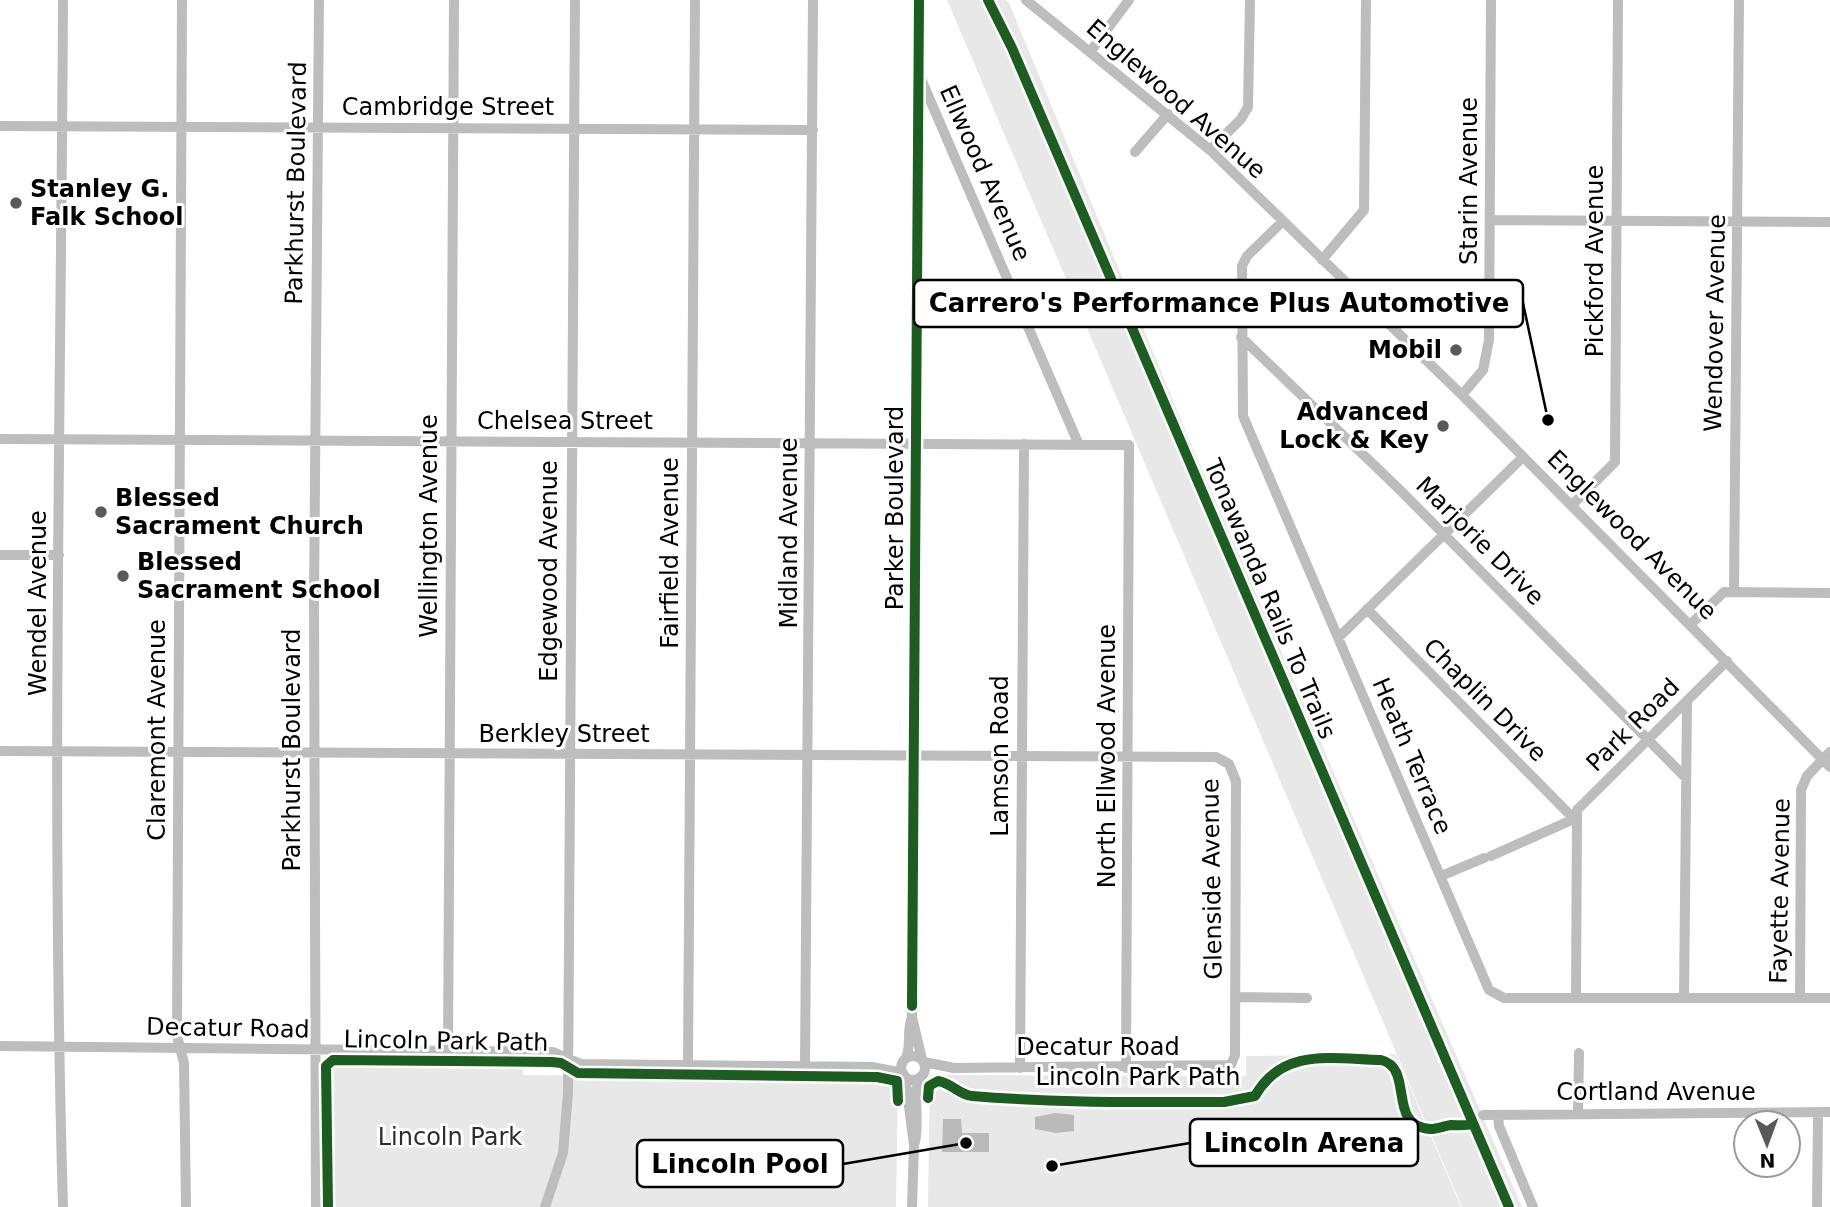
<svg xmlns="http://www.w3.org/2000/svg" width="1830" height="1207" font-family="'DejaVu Sans',sans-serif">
<rect width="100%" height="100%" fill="#fff"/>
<path fill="#e8e8e8" d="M 947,0 L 1006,0 L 1009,3 L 1186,432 L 1522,1207 L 1462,1207 Z
M 1396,1054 L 1461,1207 L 928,1207 L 930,1075 L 1246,1076 L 1246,1056 Z
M 329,1064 L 522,1065 L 523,1075 L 898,1079 L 896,1207 L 330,1207 Z"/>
<path fill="#bababa" d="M 1055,1113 L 1074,1115 L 1074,1131 L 1056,1133 L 1035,1129 L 1035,1117 Z
M 943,1119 L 961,1119 L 962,1133 L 989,1133 L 989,1152 L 942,1152 Z"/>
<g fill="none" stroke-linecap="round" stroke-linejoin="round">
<path stroke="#bdbdbd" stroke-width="10" d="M 182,0 L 177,1036 L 184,1063 L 186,1207
M 1026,0 L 1210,150 L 1462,395 L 1830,767
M 1090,52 L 1129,0
M 921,79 L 1079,445
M 0,126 L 813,130
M 1210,150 L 1241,119 L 1248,107 L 1250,0
M 1135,152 L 1168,114
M 1490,220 L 1830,222
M 1282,222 L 1247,256 L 1242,266 L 1243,416 L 1489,990 L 1504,998 L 1830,998
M 1322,260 L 1364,210 L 1366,0
M 1241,337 L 1399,489 L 1686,778
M 1462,395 L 1483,370 L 1489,340 L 1491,0
M 0,439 L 1129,445 L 1126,1068
M 1572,505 L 1615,462 L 1618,0
M 0,555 L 59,555
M 1734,592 L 1739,0
M 1367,609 L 1577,822
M 1691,624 L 1724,592 L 1830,593
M 1338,638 L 1523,457
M 0,751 L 1216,757 L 1229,764 L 1236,781 L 1235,1055 L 1231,1065 L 954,1068 L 924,1062
M 1491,856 L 1574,819
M 1441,876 L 1484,858
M 1235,997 L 1307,998
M 1576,998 L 1577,810 L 1727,661
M 1684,998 L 1687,701
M 1800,998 L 1801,790 L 1807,776 L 1830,752
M 912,1017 L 922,1059
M 0,1046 L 553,1052 L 581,1064 L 872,1067 L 903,1073
M 448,1052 L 454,0
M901 1068a12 12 0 1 1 24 0a12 12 0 1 1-24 0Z
M 906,1058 C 912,1044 906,1031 912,1017 L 919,0
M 688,1065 L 695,0
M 805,1067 L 813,0
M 1020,1068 L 1024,444
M 905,1076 L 914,1145 L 912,1207
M 1578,1113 L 1579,1053
M 1483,1115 L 1830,1112
M 1498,1115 L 1499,1126 L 1533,1207
M 915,1142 C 920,1121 912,1094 920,1077
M 63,1207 C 51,805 61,402 63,0
M 316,1207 L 314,600 L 319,0
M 545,1207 L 563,1153 L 568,1093 L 575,0
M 1817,1207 L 1818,1112"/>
<defs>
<path id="cycleway" d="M 988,0 L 1012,48 L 1509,1207
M 912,1006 L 919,0
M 928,1098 L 929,1086 L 938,1081 C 952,1083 959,1095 972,1096 C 1056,1103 1139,1102 1224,1102 L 1255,1096 C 1283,1047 1332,1059 1381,1060 C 1415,1068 1386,1126 1430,1129 C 1437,1129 1444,1126 1451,1125 C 1459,1125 1465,1126 1473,1124
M 328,1207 L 326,1066 L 333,1060 L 552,1062 L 561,1063 L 578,1073 L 877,1077 L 897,1081 L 898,1101"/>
</defs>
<use href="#cycleway" stroke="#fff" stroke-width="15"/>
<use href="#cycleway" stroke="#1b5e20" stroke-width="10"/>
</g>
<g fill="#595959" stroke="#fff" stroke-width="2.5">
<circle cx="16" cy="203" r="7"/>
<circle cx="1456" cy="350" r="7"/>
<circle cx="1443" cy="426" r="7"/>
<circle cx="101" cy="512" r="7"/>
<circle cx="123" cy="576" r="7"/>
</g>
<g text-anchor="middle" stroke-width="6" stroke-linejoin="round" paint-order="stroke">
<g font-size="24" fill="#000" stroke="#fff">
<text transform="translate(1176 99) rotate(41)" y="8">Englewood Avenue</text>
<text x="448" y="115">Cambridge Street</text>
<text transform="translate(985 173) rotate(66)" y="8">Ellwood Avenue</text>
<text transform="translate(1469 181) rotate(-90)" y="8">Starin Avenue</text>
<text transform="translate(296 183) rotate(-89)" y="8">Parkhurst Boulevard</text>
<text transform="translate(1595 261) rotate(-90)" y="8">Pickford Avenue</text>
<text transform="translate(1715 323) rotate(-89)" y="8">Wendover Avenue</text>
<text x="565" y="429">Chelsea Street</text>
<text transform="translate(895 508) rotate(-90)" y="8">Parker Boulevard</text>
<text transform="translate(429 526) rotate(-90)" y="8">Wellington Avenue</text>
<text transform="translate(789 533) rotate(-90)" y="8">Midland Avenue</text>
<text transform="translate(1632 535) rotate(45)" y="8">Englewood Avenue</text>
<text transform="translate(1480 541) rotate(45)" y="8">Marjorie Drive</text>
<text transform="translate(670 553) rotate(-90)" y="8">Fairfield Avenue</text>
<text transform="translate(549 571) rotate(-90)" y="8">Edgewood Avenue</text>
<text transform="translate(1270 599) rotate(67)" y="8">Tonawanda Rails To Trails</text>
<text transform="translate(38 603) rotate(-90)" y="8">Wendel Avenue</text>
<text transform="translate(1485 700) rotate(45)" y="8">Chaplin Drive</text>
<text transform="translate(1633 725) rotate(-45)" y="8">Park Road</text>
<text transform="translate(157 730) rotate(-90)" y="8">Claremont Avenue</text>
<text x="564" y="742">Berkley Street</text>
<text transform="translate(292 750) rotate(-90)" y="8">Parkhurst Boulevard</text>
<text transform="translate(1000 756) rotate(-90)" y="8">Lamson Road</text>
<text transform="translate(1107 756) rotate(-90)" y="8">North Ellwood Avenue</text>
<text transform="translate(1412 756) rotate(67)" y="8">Heath Terrace</text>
<text transform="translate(1212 879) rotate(-91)" y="8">Glenside Avenue</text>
<text transform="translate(1780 891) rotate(-89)" y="8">Fayette Avenue</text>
<text transform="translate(228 1028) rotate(1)" y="8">Decatur Road</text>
<text transform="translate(446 1041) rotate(1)" y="8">Lincoln Park Path</text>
<text x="1098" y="1055">Decatur Road</text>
<text x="1138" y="1085">Lincoln Park Path</text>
<text x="1656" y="1100">Cortland Avenue</text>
</g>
<g font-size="24" font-weight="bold" fill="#000" stroke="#fff" text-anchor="start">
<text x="30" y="197">Stanley G.<tspan x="30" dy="28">Falk School</tspan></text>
<text x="1442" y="358" text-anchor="end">Mobil</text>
<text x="1429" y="420" text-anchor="end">Advanced<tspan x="1429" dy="28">Lock &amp; Key</tspan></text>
<text x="115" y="506">Blessed<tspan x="115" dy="28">Sacrament Church</tspan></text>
<text x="137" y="570">Blessed<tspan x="137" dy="28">Sacrament School</tspan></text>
</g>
<g font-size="24" fill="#2d2d2d" stroke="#fff">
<text x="450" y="1145">Lincoln Park</text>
</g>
</g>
<path fill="none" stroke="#000" stroke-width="2.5" d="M1548 420L1523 303M1052 1166L1190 1143M966 1143L843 1164"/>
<g fill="#000" stroke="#fff" stroke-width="2.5">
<circle cx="1548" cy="420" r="7"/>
<circle cx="1052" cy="1166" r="7"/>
<circle cx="966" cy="1143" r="7"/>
</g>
<g fill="#fff" stroke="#000" stroke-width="2.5">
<rect x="914" y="280" width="609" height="47" rx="7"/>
<rect x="1190" y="1119" width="228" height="47" rx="7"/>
<rect x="637" y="1140" width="206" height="47" rx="7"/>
</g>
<g font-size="26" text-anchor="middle" font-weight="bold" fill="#000">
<text x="1219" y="312">Carrero's Performance Plus Automotive</text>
<text x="1304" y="1152">Lincoln Arena</text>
<text x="740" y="1173">Lincoln Pool</text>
</g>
<g transform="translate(1767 1144) rotate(179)"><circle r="33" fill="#ffffff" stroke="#999999" stroke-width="2"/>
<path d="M0-5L12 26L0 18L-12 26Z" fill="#595959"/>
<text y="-10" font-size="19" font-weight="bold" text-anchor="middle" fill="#000000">N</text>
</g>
</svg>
